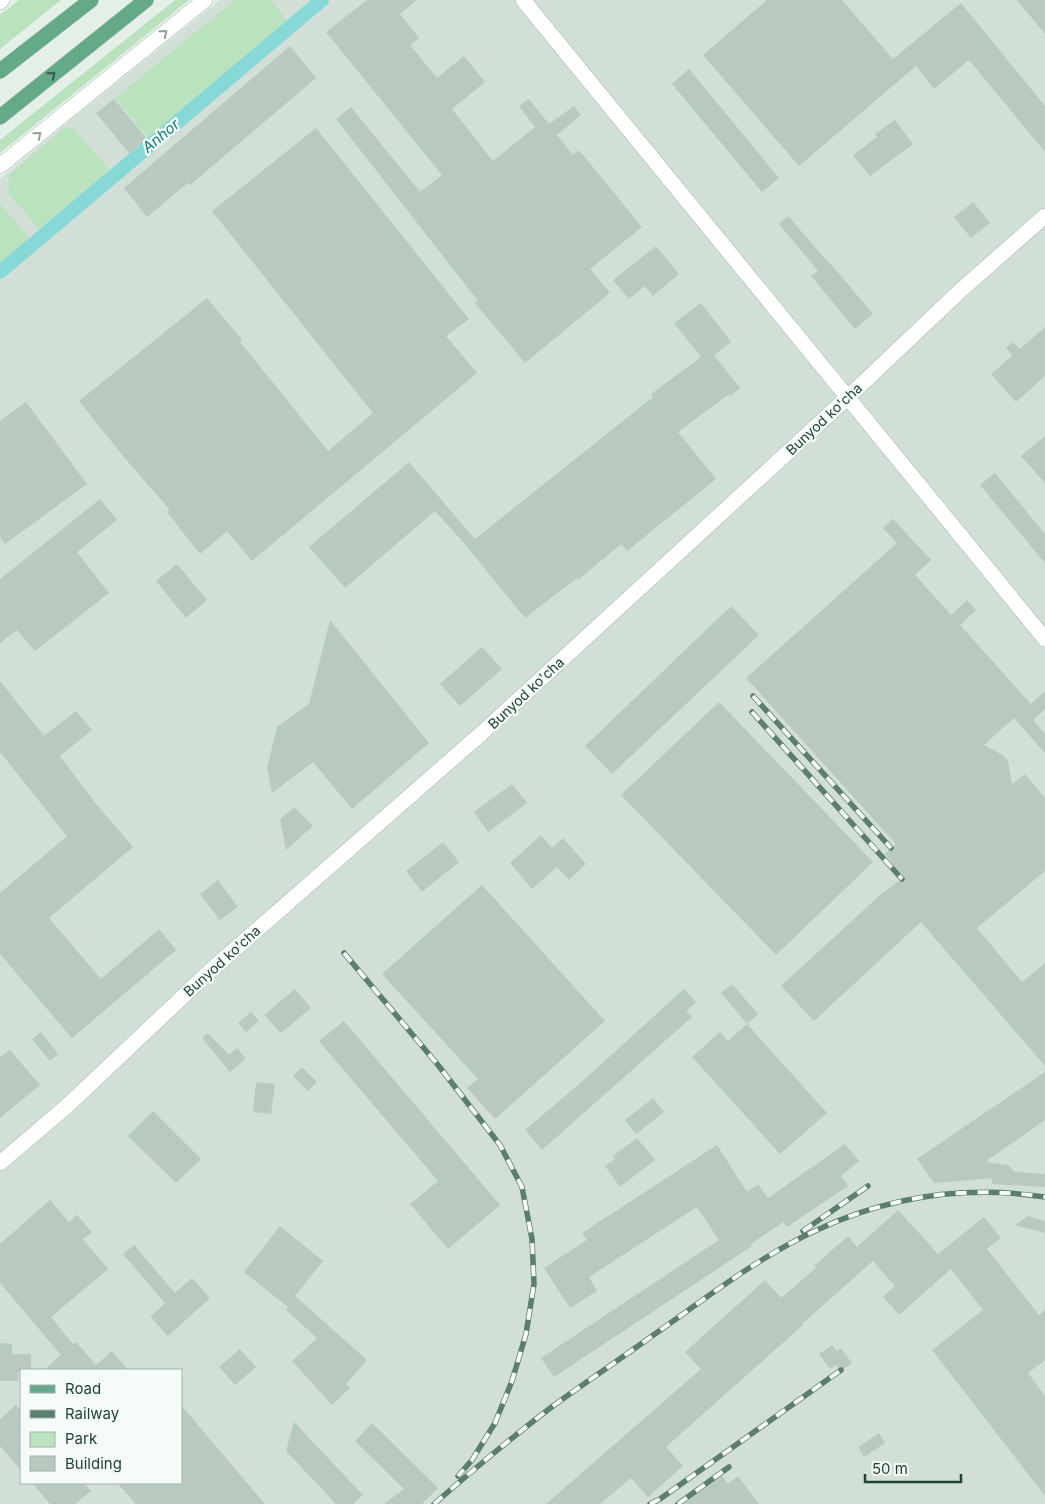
<svg xmlns="http://www.w3.org/2000/svg" width="1045" height="1504" font-family="Inter,sans-serif">
<rect width="100%" height="100%" fill="#e4efe8"/>
<path fill="#d1dfd6" fill-rule="evenodd" d="M 220,0 L 1045,0 L 1045,1504 L 0,1504 L 0,179 L 63,126 ZM 21,1370 L 181,1370 L 181,1483 L 21,1483 Z"/>
<path fill="#bae2be" d="M 19,0 L 61,0 L 0,49 L 0,15 Z
M 175,0 L 189,0 L 0,153 L 0,140 Z
M 235,0 L 271,0 L 291,25 L 150,140 L 115,98 Z
M 64,128 L 73,128 L 112,173 L 42,232 L 8,193 L 9,175 Z
M 0,204 L 10,215 L 31,241 L 0,266 Z"/>
<g fill="none" stroke-linecap="round" stroke-linejoin="round">
<path stroke="#86d9d7" stroke-width="14" d="M 0,272 L 322,0"/>
</g>
<path fill="#b8cac0" d="M 367,0 L 417,0 L 400,14 L 419,38 L 410,45 L 437,78 L 464,56 L 485,82 L 452,109 L 493,161 L 535,127 L 519,106 L 529,99 L 549,124 L 574,106 L 581,115 L 557,135 L 573,155 L 579,150 L 642,227 L 590,269 L 610,293 L 525,363 L 475,303 L 478,301 L 336,119 L 351,107 L 420,192 L 442,175 L 326,32 Z
M 767,0 L 842,0 L 893,59 L 961,3 L 1045,106 L 1045,152 L 969,60 L 934,89 L 916,66 L 799,166 L 703,55 Z
M 1017,0 L 1045,0 L 1045,34 Z
M 290,46 L 316,78 L 190,185 L 188,183 L 147,217 L 124,188 Z
M 689,69 L 779,178 L 762,192 L 672,84 Z
M 114,99 L 147,139 L 129,153 L 96,113 Z
M 895,120 L 913,144 L 870,176 L 853,155 L 877,137 L 875,134 Z
M 316,128 L 469,319 L 446,336 L 477,373 L 252,561 L 227,531 L 200,554 L 167,512 L 170,510 L 123,456 L 79,401 L 207,298 L 242,340 L 240,342 L 328,451 L 373,413 L 212,211 Z
M 973,202 L 990,223 L 971,238 L 954,217 Z
M 788,216 L 828,262 L 829,262 L 873,314 L 855,329 L 811,276 L 818,271 L 779,224 Z
M 656,246 L 679,274 L 653,296 L 645,286 L 629,299 L 613,280 Z
M 701,303 L 731,342 L 714,355 L 740,388 L 730,396 L 729,394 L 678,432 L 716,479 L 627,551 L 621,544 L 578,580 L 577,578 L 525,618 L 463,542 L 435,511 L 345,588 L 309,547 L 409,462 L 475,539 L 653,397 L 651,394 L 701,357 L 674,323 Z
M 1045,327 L 1045,376 L 1016,402 L 991,374 L 1012,356 L 1006,348 L 1013,342 L 1020,349 Z
M 26,402 L 87,484 L 5,544 L 0,537 L 0,421 Z
M 1045,436 L 1045,483 L 1021,456 Z
M 995,473 L 1045,534 L 1045,563 L 980,485 Z
M 100,499 L 117,520 L 77,552 L 109,593 L 35,651 L 17,630 L 0,643 L 0,579 Z
M 893,519 L 931,560 L 915,575 L 951,615 L 967,600 L 976,610 L 960,625 L 1031,704 L 1045,691 L 1045,709 L 1033,720 L 1045,734 L 1045,753 L 1014,718 L 984,745 L 1004,756 L 1008,761 L 1012,784 L 1025,774 L 1045,798 L 1045,871 L 977,928 L 1022,982 L 1045,963 L 1045,1066 L 921,922 L 814,1021 L 781,986 L 879,896 L 904,877 L 885,854 L 896,844 L 746,678 L 897,543 L 883,528 Z
M 177,564 L 207,600 L 186,618 L 156,581 Z
M 731,606 L 759,635 L 612,774 L 585,746 Z
M 330,620 L 429,743 L 352,809 L 313,762 L 272,793 L 267,768 L 277,727 L 309,704 Z
M 482,647 L 502,669 L 460,706 L 440,684 Z
M 0,681 L 44,736 L 76,711 L 92,730 L 60,756 L 97,805 L 133,847 L 49,918 L 101,979 L 159,929 L 176,950 L 72,1038 L 0,954 L 0,893 L 67,836 L 0,752 Z
M 719,702 L 873,862 L 776,955 L 621,795 Z
M 512,784 L 527,803 L 488,832 L 474,812 Z
M 294,807 L 313,826 L 286,850 L 280,819 Z
M 541,835 L 552,848 L 563,838 L 586,864 L 569,880 L 557,867 L 532,889 L 510,863 Z
M 443,842 L 459,862 L 422,892 L 406,871 Z
M 218,880 L 238,907 L 220,920 L 200,894 Z
M 482,885 L 605,1021 L 495,1119 L 467,1088 L 478,1079 L 382,974 Z
M 732,984 L 758,1014 L 747,1024 L 721,993 Z
M 295,989 L 311,1008 L 281,1033 L 264,1015 Z
M 684,989 L 696,1002 L 686,1011 L 692,1017 L 542,1150 L 525,1130 L 585,1079 Z
M 251,1012 L 259,1021 L 246,1032 L 238,1023 Z
M 344,1021 L 500,1205 L 448,1249 L 410,1204 L 438,1181 L 319,1041 Z
M 747,1024 L 827,1113 L 780,1154 L 692,1057 L 720,1032 L 728,1041 Z
M 41,1032 L 58,1054 L 50,1061 L 32,1039 Z
M 208,1033 L 229,1055 L 237,1048 L 246,1059 L 230,1072 L 202,1038 Z
M 10,1050 L 40,1085 L 0,1118 L 0,1057 Z
M 302,1067 L 317,1082 L 308,1091 L 293,1076 Z
M 1045,1072 L 1045,1120 L 985,1162 L 1008,1165 L 1015,1172 L 1045,1174 L 1045,1187 L 992,1184 L 992,1178 L 934,1183 L 917,1159 Z
M 256,1082 L 275,1084 L 271,1114 L 253,1112 Z
M 653,1098 L 664,1112 L 636,1134 L 625,1120 Z
M 153,1111 L 201,1159 L 176,1183 L 128,1136 Z
M 637,1138 L 655,1160 L 620,1187 L 605,1166 L 615,1159 L 613,1156 Z
M 845,1144 L 859,1161 L 841,1176 L 848,1186 L 787,1227 L 783,1222 L 751,1244 L 752,1246 L 554,1377 L 541,1358 L 719,1240 L 697,1207 L 589,1277 L 597,1291 L 570,1308 L 544,1268 L 587,1240 L 582,1233 L 717,1145 L 747,1192 L 758,1184 L 768,1198 Z
M 50,1200 L 69,1222 L 77,1215 L 92,1232 L 83,1239 L 108,1269 L 51,1317 L 73,1344 L 76,1342 L 96,1365 L 112,1351 L 128,1370 L 44,1370 L 61,1355 L 0,1283 L 0,1244 Z
M 898,1210 L 938,1254 L 984,1217 L 1001,1238 L 987,1249 L 1039,1315 L 1045,1310 L 1045,1360 L 1028,1373 L 1045,1396 L 1045,1496 L 932,1350 L 983,1310 L 951,1269 L 899,1315 L 883,1297 L 895,1286 L 873,1261 L 802,1324 L 803,1325 L 666,1447 L 683,1466 L 648,1497 L 631,1478 L 600,1504 L 546,1504 L 701,1369 L 685,1352 L 765,1280 L 781,1298 L 816,1268 L 814,1266 L 848,1236 L 857,1247 Z
M 1028,1216 L 1045,1221 L 1045,1233 L 1015,1225 Z
M 280,1226 L 323,1261 L 295,1296 L 367,1360 L 346,1384 L 350,1388 L 332,1405 L 292,1361 L 317,1338 L 286,1310 L 288,1307 L 244,1272 Z
M 134,1245 L 175,1293 L 192,1278 L 210,1298 L 168,1336 L 150,1317 L 165,1303 L 123,1254 Z
M 0,1343 L 12,1344 L 12,1354 L 31,1354 L 31,1370 L 21,1370 L 21,1372 L 18,1372 L 18,1381 L 0,1381 Z
M 832,1345 L 837,1351 L 841,1348 L 852,1363 L 841,1371 L 836,1365 L 830,1369 L 819,1354 Z
M 240,1349 L 256,1367 L 235,1385 L 219,1367 Z
M 16,1405 L 21,1411 L 21,1470 L 0,1446 L 0,1419 Z
M 181,1405 L 265,1504 L 136,1504 L 117,1483 L 181,1483 Z
M 294,1422 L 363,1495 L 353,1504 L 336,1504 L 286,1451 Z
M 372,1423 L 438,1488 L 422,1504 L 384,1504 L 404,1489 L 355,1441 Z
M 879,1433 L 885,1443 L 864,1457 L 858,1447 Z
M 722,1476 L 728,1484 L 738,1476 L 759,1504 L 684,1504 Z
M 32,1483 L 84,1483 L 91,1491 L 75,1504 L 50,1504 Z"/>
<g fill="none" stroke-linecap="round" stroke-linejoin="round">
<defs>
<path id="minor" d="M 523,0 L 1045,639
M 0,2 L 2,0
M 0,166 L 205,0
M 0,1163 L 67,1106 L 210,971 L 483,732 L 847,398 L 961,290 L 1045,216"/>
<path id="major" d="M 0,71 L 91,0
M 0,117 L 146,0"/>
</defs>
<use href="#minor" stroke="#a6b8ae" stroke-width="16"/>
<use href="#major" stroke="#c1cac6" stroke-width="16"/>
<use href="#minor" stroke="#fff" stroke-width="15"/>
<use href="#major" stroke="#63a98a" stroke-width="15"/>
<defs>
<path id="rail" d="M 753,696 L 891,848
M 752,712 L 902,879
M 344,953 L 438,1065 L 500,1145 L 522,1187 L 532,1239 L 534,1284 L 526,1334 L 512,1381 L 495,1423 L 472,1460 L 458,1476
M 803,1231 L 868,1186
M 434,1504 C 473,1470 512,1437 553,1406 C 586,1382 619,1360 652,1336 C 705,1299 758,1257 817,1230 C 890,1196 965,1185 1045,1197
M 650,1504 L 660,1499 L 841,1370
M 678,1504 L 729,1467"/>
</defs>
<use href="#rail" stroke="#5b7e6e" stroke-width="5.5"/>
<use href="#rail" stroke="#f5fbf7" stroke-width="4" stroke-dasharray="11" stroke-linecap="butt"/>
</g>
<defs><path id="oneway-chevron" d="M-2-3.5L2.5 0L-2 3.5" fill="none" stroke-width="1.6" stroke-linecap="round" stroke-linejoin="round" transform="scale(1.25)"/></defs>
<g stroke="#90a199">
<use href="#oneway-chevron" transform="translate(164 33) rotate(-39)"/>
<use href="#oneway-chevron" transform="translate(38 135) rotate(-39)"/>
</g>
<use stroke="#325c49" href="#oneway-chevron" transform="translate(52 75) rotate(-39)"/>
<g text-anchor="middle" stroke-width="4.5" stroke-linejoin="round" paint-order="stroke">
<g font-size="14" fill="#214333" stroke="#f5fbf7">
<text transform="translate(824 419) rotate(-43)" y="5">Bunyod ko'cha</text>
<text transform="translate(526 693) rotate(-43)" y="5">Bunyod ko'cha</text>
<text transform="translate(222 961) rotate(-42)" y="5">Bunyod ko'cha</text>
</g>
<g font-size="15" font-style="italic" fill="#13807e" stroke="#f5fbf7">
<text transform="translate(161 136) rotate(-40)" y="5">Anhor</text>
</g>
</g>
<rect x="20" y="1369" width="162" height="115" fill="#f5fbf7" stroke="#a0b1a9"/>
<rect x="30" y="1385" width="25" height="8" fill="#63a98a" stroke="#a0b1a9"/>
<text x="65" y="1394" font-size="15" fill="#214333">Road</text>
<rect x="30" y="1410" width="25" height="8" fill="#5b7e6e" stroke="#a0b1a9"/>
<text x="65" y="1419" font-size="15" fill="#214333">Railway</text>
<rect x="30" y="1432" width="25" height="15" fill="#bae2be" stroke="#a0b1a9"/>
<text x="65" y="1444" font-size="15" fill="#214333">Park</text>
<rect x="30" y="1456" width="25" height="15" fill="#b8cac0" stroke="#a0b1a9"/>
<text x="65" y="1469" font-size="15" fill="#214333">Building</text>
<path d="M865 1474v8h96v-8" fill="none" stroke="#214333" stroke-width="2.5"/>
<text x="872" y="1474" font-size="15" fill="#214333" stroke="#f5fbf7" stroke-width="4" paint-order="stroke">50 m</text>
</svg>
